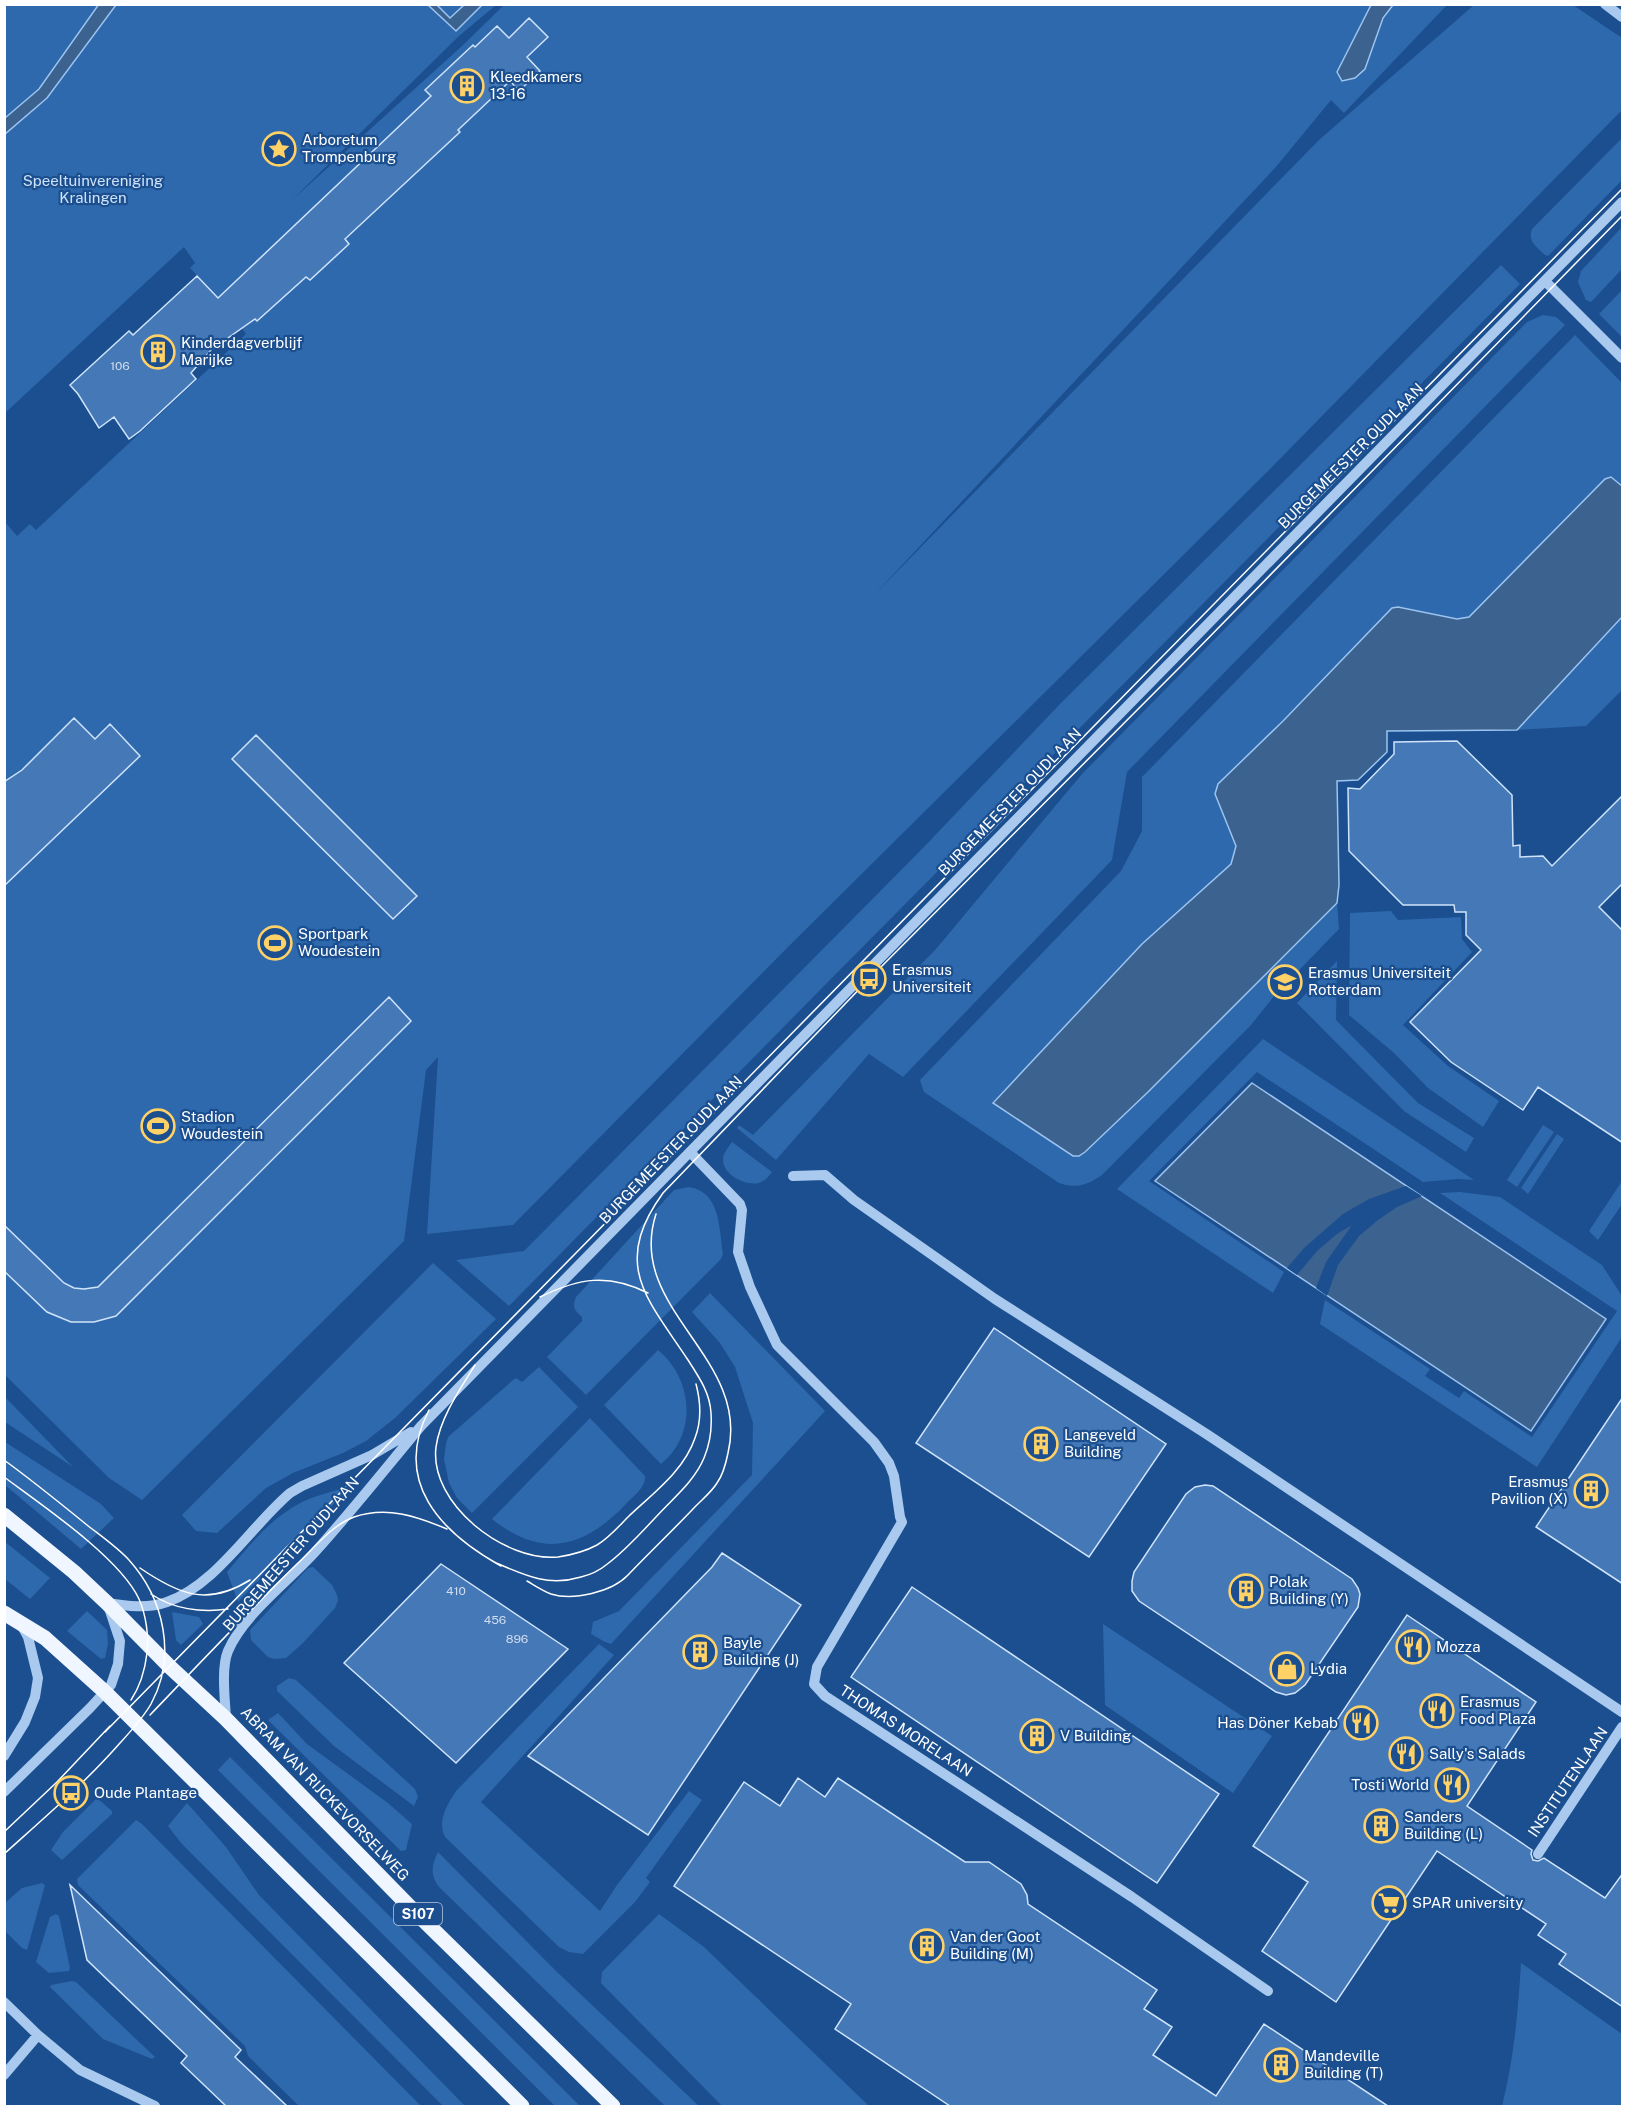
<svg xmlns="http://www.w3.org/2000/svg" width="1627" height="2111" font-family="'Public Sans',sans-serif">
<rect width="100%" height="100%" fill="#1b4f8f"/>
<path fill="#2e69ad" d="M 4,5 L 496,5 L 459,36 L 291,201 L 462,46 L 504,5 L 1371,5 L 1337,72 L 1376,37 L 1383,18 L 1393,5 L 1447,5 L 1344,113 L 1331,100 L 1275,168 L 874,595 L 1320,139 L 1474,5 L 1573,5 L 1622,38 L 1622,110 L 1267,472 L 789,946 L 513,1225 L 427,1234 L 438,1057 L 426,1070 L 404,1241 L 142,1500 L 109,1478 L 5,1375 L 5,522 L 17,536 L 30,524 L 36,530 L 246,334 L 229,310 L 190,268 L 195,263 L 184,247 L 5,413 L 5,134 L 47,98 L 38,90 L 5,118 Z
M 1622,138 L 1622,180 L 1548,256 L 1545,255 C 1537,247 1527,241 1532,229 Z
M 1622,227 L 1622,269 L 1591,302 L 1586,300 L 1578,282 L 1581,271 Z
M 1501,265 L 1520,284 L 1517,287 L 819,991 L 509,1306 L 456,1260 L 524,1251 L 922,849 L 1060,704 Z
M 1622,290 L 1622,337 L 1599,314 Z
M 1543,315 L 1556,317 L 1565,325 L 1127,772 L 1112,860 L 903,1077 L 869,1054 L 776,1160 L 737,1128 L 739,1125 L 753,1135 L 936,949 L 1082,774 L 1527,322 Z
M 1575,335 L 1622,383 L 1622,486 L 1611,477 L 1469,617 L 1457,619 L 1398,607 L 1218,784 L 1215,795 L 1236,846 L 1232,864 L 1142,944 L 993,1104 L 1073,1156 L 1079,1156 L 1148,1092 L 1337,903 L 1339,929 L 1275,995 L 1251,1025 L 1102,1175 C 1087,1185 1077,1189 1059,1183 L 924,1092 L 920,1080 L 1121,871 L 1142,831 L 1142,777 Z
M 1622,617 L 1622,690 L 1586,726 L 1517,730 Z
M 1391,911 L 1398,920 L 1461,917 L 1462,939 L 1472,952 L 1403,1025 L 1448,1066 L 1499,1101 L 1483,1127 L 1428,1088 L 1394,1053 L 1349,1015 L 1350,913 Z
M 1337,961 L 1336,1020 L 1418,1103 L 1474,1138 L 1466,1152 L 1404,1111 L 1297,1003 Z
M 1263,1039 L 1474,1180 L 1458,1179 L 1423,1182 L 1257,1072 L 1149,1181 L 1284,1272 L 1273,1293 L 1117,1189 Z
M 1543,1125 L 1554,1132 L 1517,1187 L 1507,1180 Z
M 1557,1134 L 1564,1139 L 1528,1194 L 1521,1188 Z
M 732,1142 L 772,1172 C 769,1176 766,1180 761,1182 C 748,1188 723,1175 723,1160 C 723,1153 728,1148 732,1142 Z
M 1622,1181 L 1622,1204 L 1598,1240 L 1589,1231 Z
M 689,1187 C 721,1192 719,1229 723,1254 L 721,1259 L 586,1395 L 547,1357 L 582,1321 L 582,1317 C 574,1310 572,1307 576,1297 L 674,1190 Z
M 1460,1192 L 1500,1197 L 1602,1265 L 1622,1296 L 1622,1337 L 1537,1467 L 1320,1324 L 1325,1300 L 1430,1369 L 1425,1376 L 1459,1398 L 1464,1391 L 1532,1437 L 1617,1311 L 1440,1193 Z
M 433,1263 L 496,1319 L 395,1418 L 366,1441 L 343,1453 L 293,1473 L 266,1488 L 217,1533 L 196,1531 L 182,1515 Z
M 710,1293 L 825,1411 L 611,1644 L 605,1642 L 591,1634 L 593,1622 L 619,1611 L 752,1475 L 753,1423 L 735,1367 L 720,1343 L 692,1312 Z
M 658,1350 C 693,1379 698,1434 661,1464 L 604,1405 Z
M 539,1367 L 578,1407 L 472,1513 L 457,1498 L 449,1483 L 444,1459 L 446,1444 L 448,1437 L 513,1380 L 516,1378 L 522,1382 Z
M 5,1397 L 73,1467 L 5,1422 Z
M 590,1418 L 645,1476 C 646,1488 632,1497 624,1506 C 583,1548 542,1559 492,1519 Z
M 5,1442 L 101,1504 L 114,1518 L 81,1549 L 5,1485 Z
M 351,1486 L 238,1602 L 227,1572 C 249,1546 270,1518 302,1502 C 317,1495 334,1491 351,1486 Z
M 4,1541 L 50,1578 L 30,1599 L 5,1579 Z
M 313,1567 L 332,1585 L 337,1595 L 338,1601 L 335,1608 L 303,1643 L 286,1658 L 274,1659 L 268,1657 L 251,1640 L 250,1630 L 308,1568 Z
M 87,1611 L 107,1630 L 108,1644 L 105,1658 L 101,1659 L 67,1631 Z
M 172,1612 L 199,1617 L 203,1624 L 181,1645 L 176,1640 Z
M 1103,1624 L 1272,1736 L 1233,1793 L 1105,1705 Z
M 599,1644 L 614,1655 L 481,1802 L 600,1911 L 617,1885 L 689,1791 L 702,1800 L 646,1878 L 650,1882 L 635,1902 L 583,1954 L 569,1952 L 559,1947 L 445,1837 C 437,1821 447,1805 456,1791 Z
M 289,1678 L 296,1680 L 415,1789 L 418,1797 L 414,1806 L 334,1746 L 277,1691 L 277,1686 Z
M 278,1713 L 307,1744 L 388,1803 L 412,1824 L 406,1850 L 401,1851 L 268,1720 Z
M 230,1757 L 580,2106 L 555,2106 L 218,1770 Z
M 97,1798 L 112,1811 L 112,1814 L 62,1860 L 51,1850 L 63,1832 Z
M 187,1803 L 226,1847 L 259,1895 L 465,2106 L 443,2106 L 181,1843 L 168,1826 Z
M 136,1820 L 142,1824 L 421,2106 L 299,2106 L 248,2056 L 245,2046 L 78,1885 L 77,1879 Z
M 438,1852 L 556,1971 L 699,2106 L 665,2106 L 440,1888 C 430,1876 431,1866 438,1852 Z
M 42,1883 L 45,1885 L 27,1950 L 22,1948 L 5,1931 L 5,1903 L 22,1888 Z
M 56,1914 L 59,1916 L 70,1968 L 69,1971 L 49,1973 L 36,1962 L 50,1917 Z
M 659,1914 L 704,1947 L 869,2106 L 722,2106 L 601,1983 L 602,1972 Z
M 1521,1963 L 1622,2034 L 1622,2106 L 1502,2106 C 1514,2058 1518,2013 1521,1963 Z
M 72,1981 L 76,1982 L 155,2057 L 152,2059 L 103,2039 L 50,1987 L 51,1985 Z"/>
<path fill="#3c6290" stroke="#9cc4f0" stroke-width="1.5" d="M 99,4 L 116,5 L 47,98 L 5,134 L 5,118 L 39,89 Z
M 428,5 L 437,5 L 450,18 L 464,5 L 482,5 L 456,31 Z
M 1371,5 L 1393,5 L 1383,18 L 1365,69 L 1355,78 L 1342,81 L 1337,72 Z
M 1611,477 L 1622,486 L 1622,617 L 1517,730 L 1387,731 L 1387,752 L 1358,780 L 1337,781 L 1339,885 L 1337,903 L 1148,1092 L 1085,1152 L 1079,1156 L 1073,1156 L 993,1103 L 1142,944 L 1231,864 L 1236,846 L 1215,794 L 1218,784 L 1283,721 L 1392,608 L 1398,607 L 1457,619 L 1469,617 L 1605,479 Z
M 1252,1083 L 1606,1319 L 1531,1431 L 1155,1181 Z"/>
<path fill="#1b4f8f" d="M 1406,1186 L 1422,1196 L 1397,1207 L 1378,1220 L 1359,1236 L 1338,1265 L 1327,1296 L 1316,1288 L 1326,1262 L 1352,1225 L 1337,1234 L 1318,1250 L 1297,1275 L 1287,1268 L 1304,1248 L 1343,1214 L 1369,1199 Z"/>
<path fill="#4478b7" stroke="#cfe3fa" stroke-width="1.5" d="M 529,18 L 548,37 L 527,57 L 540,71 L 519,91 L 510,81 L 458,130 L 460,132 L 345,239 L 349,244 L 310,280 L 306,277 L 257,321 L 255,319 L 211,350 L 191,373 L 196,379 L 140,431 L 129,439 L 114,417 L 99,428 L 78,394 L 70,385 L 129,331 L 133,335 L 197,276 L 218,298 L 431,96 L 425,90 L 473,45 L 475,47 L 497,26 L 509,38 Z
M 74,718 L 95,739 L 110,724 L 140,756 L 4,886 L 4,782 L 22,770 Z
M 256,735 L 417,896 L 393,919 L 232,759 Z
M 1457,741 L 1512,795 L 1513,846 L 1520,845 L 1520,857 L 1543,856 L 1552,866 L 1623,795 L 1623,883 L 1599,907 L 1623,931 L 1623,1143 L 1538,1087 L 1523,1110 L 1451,1062 L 1410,1022 L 1481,950 L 1466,935 L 1466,912 L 1455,912 L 1454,905 L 1403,905 L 1349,851 L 1348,788 L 1360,789 L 1394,754 L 1394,742 Z
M 389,997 L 411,1021 L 116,1316 L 94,1322 L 71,1322 L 47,1312 L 4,1271 L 4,1225 L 64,1283 L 74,1288 L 84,1289 L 98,1287 Z
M 994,1328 L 1166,1444 L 1089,1557 L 916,1443 Z
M 1623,1397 L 1623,1584 L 1536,1527 Z
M 1205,1485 L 1213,1486 L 1352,1579 L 1358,1588 L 1360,1594 L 1358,1607 L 1305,1685 L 1295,1693 L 1286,1695 L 1276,1692 L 1139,1601 L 1132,1591 L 1132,1581 L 1134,1572 L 1186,1494 L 1195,1487 Z
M 722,1553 L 801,1605 L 648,1835 L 528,1756 L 712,1567 Z
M 441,1564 L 568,1649 L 456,1763 L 344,1663 Z
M 912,1587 L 1219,1794 L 1157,1883 L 851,1677 Z
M 1407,1615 L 1536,1702 L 1467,1806 L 1532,1850 L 1531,1854 L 1533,1860 L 1538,1861 L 1544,1858 L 1605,1898 L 1623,1873 L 1623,2007 L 1559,1964 L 1566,1954 L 1538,1935 L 1546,1924 L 1437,1851 L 1336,2002 L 1262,1951 L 1308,1882 L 1253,1846 Z
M 798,1778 L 825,1797 L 838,1778 L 965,1862 L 989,1862 L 1021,1884 L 1027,1895 L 1028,1904 L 1157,1990 L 1144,2009 L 1172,2027 L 1153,2055 L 1216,2096 L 1264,2024 L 1388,2106 L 950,2106 L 835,2029 L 851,2004 L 674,1886 L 744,1782 L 780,1806 Z
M 70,1885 L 241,2050 L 235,2057 L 287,2106 L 226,2106 L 181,2063 L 187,2056 L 87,1960 Z"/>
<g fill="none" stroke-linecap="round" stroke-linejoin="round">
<path stroke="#a9c9ee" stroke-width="10" d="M 1605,4 L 1622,17
M 1545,281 L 1622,358
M 690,1152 L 740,1204 L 742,1210 L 738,1252 L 750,1287 L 777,1345 L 874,1442 L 889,1463 L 894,1476 L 900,1517 L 902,1522 L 817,1667 L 814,1684 L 825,1696 L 1132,1897 L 1268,1991
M 793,1176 L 825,1175 L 854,1200 L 995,1299 L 1208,1435 L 1622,1712
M 107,1603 C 126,1606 148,1609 167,1602 C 216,1585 251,1526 290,1493 L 302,1486 L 372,1455 L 411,1432
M 226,1719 C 225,1699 221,1668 228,1651 C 243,1615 289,1581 315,1552 C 352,1511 386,1468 421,1426 L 1622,202
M 4,1756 L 25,1722 L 35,1697 L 38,1678 L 28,1637 L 22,1626
M 4,1792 L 90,1708 L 111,1685 L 118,1664 L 120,1641 L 109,1608
M 1538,1854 L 1622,1727
M 4,2002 L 38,2035 L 80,2070 L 155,2106
M 4,2075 L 38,2035"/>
<path stroke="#f0f6ff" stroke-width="15" d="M 4,1515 L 74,1572 L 107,1603 L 170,1667 L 226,1719 L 409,1906 L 613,2106
M 4,1613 L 45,1638 L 105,1692 L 522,2106"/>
<path stroke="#fff" stroke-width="1.5" d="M 540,1297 C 579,1278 608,1273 648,1293
M 475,1365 C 460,1389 440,1418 436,1447 C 429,1504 505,1562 558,1557 C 571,1555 586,1551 597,1545 C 609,1538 619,1526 628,1517 C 652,1494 684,1471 695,1438 C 702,1420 701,1403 696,1384
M 429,1410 C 392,1481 440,1532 501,1566
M 4,1460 C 33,1481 60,1503 87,1525 C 101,1536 117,1547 129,1560 C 164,1599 177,1656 151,1704 C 143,1718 131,1731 120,1743 C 85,1783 44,1818 4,1854
M 4,1477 C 42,1505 120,1558 139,1599 C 146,1615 149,1636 147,1653 C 145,1670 141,1685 131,1700
M 494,1562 C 524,1575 548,1587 581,1577 C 589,1575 600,1570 606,1565 C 624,1552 640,1534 655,1518 C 672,1499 694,1482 704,1458 C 710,1444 712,1428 711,1413 C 710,1393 699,1377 688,1360 C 647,1298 611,1265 663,1193 L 869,979 L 1180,667 L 1622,216
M 140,1568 C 178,1594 207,1607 250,1580
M 527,1581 C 534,1585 543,1591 551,1594 C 573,1601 612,1592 628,1575 C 649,1553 671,1532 692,1510 C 700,1501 711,1493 717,1483 C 723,1475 726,1463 728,1453 C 751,1357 625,1309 656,1214
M 151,1594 C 173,1609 201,1613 228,1609
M 150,1715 C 199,1664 247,1613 297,1564 C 314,1548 332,1525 354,1517 C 387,1506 416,1516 447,1529
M 105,1732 L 1622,189
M 4,1832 L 57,1782 L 110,1726"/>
</g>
<defs>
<symbol id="building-ring" viewBox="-11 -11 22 22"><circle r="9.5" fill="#1b4f8f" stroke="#ffd166" stroke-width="1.5"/><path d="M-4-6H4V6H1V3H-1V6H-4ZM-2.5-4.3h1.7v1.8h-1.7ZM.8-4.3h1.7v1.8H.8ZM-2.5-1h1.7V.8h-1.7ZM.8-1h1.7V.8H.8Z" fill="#ffd166"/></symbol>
<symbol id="sight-ring" viewBox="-11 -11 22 22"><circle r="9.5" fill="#1b4f8f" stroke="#ffd166" stroke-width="1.5"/><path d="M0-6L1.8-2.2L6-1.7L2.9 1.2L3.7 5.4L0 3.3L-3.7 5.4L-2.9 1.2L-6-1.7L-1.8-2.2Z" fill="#ffd166"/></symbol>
<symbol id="stadium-ring" viewBox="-11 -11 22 22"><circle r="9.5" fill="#1b4f8f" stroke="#ffd166" stroke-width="1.5"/><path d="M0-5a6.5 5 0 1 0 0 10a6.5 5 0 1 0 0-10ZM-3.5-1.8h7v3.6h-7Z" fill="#ffd166"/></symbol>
<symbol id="bus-ring" viewBox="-11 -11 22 22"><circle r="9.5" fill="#1b4f8f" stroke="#ffd166" stroke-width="1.5"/><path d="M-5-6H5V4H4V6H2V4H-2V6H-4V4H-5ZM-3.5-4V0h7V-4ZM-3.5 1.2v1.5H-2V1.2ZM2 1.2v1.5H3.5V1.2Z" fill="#ffd166"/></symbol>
<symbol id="university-ring" viewBox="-11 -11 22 22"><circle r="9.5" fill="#1b4f8f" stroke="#ffd166" stroke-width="1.5"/><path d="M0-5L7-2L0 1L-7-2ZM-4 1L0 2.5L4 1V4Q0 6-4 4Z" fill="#ffd166"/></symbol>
<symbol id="restaurant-ring" viewBox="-11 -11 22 22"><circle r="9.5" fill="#1b4f8f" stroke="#ffd166" stroke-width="1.5"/><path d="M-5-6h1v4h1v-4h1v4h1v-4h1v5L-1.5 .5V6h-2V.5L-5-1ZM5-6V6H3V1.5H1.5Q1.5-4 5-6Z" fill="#ffd166"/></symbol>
<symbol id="shop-ring" viewBox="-11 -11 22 22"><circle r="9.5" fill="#1b4f8f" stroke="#ffd166" stroke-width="1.5"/><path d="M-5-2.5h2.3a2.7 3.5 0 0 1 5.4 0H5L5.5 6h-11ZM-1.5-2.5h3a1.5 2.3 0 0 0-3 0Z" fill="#ffd166"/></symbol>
<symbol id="supermarket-ring" viewBox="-11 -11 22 22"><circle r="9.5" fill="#1b4f8f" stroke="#ffd166" stroke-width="1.5"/><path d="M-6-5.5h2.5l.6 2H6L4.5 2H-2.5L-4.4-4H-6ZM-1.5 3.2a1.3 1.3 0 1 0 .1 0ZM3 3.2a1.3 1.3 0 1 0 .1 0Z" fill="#ffd166"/></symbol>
</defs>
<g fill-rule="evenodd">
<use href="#building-ring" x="448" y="67" width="38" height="38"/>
<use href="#sight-ring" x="260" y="130" width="38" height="38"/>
<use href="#building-ring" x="139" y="333" width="38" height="38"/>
<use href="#stadium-ring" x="256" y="924" width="38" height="38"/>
<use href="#bus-ring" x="850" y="960" width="38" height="38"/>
<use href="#university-ring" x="1266" y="963" width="38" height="38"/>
<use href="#stadium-ring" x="139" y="1107" width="38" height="38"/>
<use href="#building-ring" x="1022" y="1425" width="38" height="38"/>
<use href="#building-ring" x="1572" y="1472" width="38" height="38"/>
<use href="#building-ring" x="1227" y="1572" width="38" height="38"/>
<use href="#restaurant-ring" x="1394" y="1628" width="38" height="38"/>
<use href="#building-ring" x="681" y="1633" width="38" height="38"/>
<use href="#shop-ring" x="1268" y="1650" width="38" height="38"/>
<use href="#restaurant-ring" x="1418" y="1692" width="38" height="38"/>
<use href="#restaurant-ring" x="1342" y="1704" width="38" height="38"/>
<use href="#building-ring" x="1018" y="1717" width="38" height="38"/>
<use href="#restaurant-ring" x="1387" y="1735" width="38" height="38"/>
<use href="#restaurant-ring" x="1433" y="1766" width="38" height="38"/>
<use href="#bus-ring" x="52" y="1774" width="38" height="38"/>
<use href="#building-ring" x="1362" y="1807" width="38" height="38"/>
<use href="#supermarket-ring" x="1370" y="1884" width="38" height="38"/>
<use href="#building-ring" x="908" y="1927" width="38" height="38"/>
<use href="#building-ring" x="1262" y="2046" width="38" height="38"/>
</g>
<g text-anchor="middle" stroke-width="4.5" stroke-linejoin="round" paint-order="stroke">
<g font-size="12" fill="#d0dded">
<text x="120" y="370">106</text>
<text x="456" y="1595">410</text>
<text x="495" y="1624">456</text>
<text x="517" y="1643">896</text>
</g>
<rect fill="#1b4f8f" stroke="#bbcadd" stroke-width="1.5" x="394" y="1903" width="48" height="22" rx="4.5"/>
<g font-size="14" font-weight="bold" fill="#fff">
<text x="418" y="1919">S107</text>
</g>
<g font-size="15" fill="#fff" stroke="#1b4f8f" text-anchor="start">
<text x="490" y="82">Kleedkamers<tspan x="490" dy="17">13-16</tspan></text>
<text x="302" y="145">Arboretum<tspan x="302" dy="17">Trompenburg</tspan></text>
<text x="181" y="348">Kinderdagverblijf<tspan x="181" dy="17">Marijke</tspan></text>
<text x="298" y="939">Sportpark<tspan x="298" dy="17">Woudestein</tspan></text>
<text x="892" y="975">Erasmus<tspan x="892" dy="17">Universiteit</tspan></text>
<text x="1308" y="978">Erasmus Universiteit<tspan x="1308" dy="17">Rotterdam</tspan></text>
<text x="181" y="1122">Stadion<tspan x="181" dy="17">Woudestein</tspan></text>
<text x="1064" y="1440">Langeveld<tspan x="1064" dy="17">Building</tspan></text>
<text x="1568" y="1487" text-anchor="end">Erasmus<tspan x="1568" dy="17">Pavilion (X)</tspan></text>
<text x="1269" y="1587">Polak<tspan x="1269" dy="17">Building (Y)</tspan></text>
<text x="723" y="1648">Bayle<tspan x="723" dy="17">Building (J)</tspan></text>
<text x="1436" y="1652">Mozza</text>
<text x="1310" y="1674">Lydia</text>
<text x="1460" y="1707">Erasmus<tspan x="1460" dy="17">Food Plaza</tspan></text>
<text x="1338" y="1728" text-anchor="end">Has Döner Kebab</text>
<text x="1060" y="1741">V Building</text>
<text x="1429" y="1759">Sally's Salads</text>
<text x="1429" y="1790" text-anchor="end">Tosti World</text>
<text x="94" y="1798">Oude Plantage</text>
<text x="1404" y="1822">Sanders<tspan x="1404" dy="17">Building (L)</tspan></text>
<text x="1412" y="1908">SPAR university</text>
<text x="950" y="1942">Van der Goot<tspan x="950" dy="17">Building (M)</tspan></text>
<text x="1304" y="2061">Mandeville<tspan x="1304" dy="17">Building (T)</tspan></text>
</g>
<g font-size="15" fill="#cfe3fa" stroke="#1b4f8f">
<text x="93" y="186">Speeltuinvereniging<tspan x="93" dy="17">Kralingen</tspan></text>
</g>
<g font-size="15" fill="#fff" stroke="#1b4f8f">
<text transform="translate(1351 456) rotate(-45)" y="5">BURGEMEESTER OUDLAAN</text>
<text transform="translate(1010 802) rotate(-46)" y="5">BURGEMEESTER OUDLAAN</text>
<text transform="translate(671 1150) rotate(-46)" y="5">BURGEMEESTER OUDLAAN</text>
<text transform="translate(291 1554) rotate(-49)" y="5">BURGEMEESTER OUDLAAN</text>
<text transform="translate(906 1731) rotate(33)" y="5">THOMAS MORELAAN</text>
<text transform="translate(1568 1782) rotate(-56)" y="5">INSTITUTENLAAN</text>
<text transform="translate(325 1794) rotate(46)" y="5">ABRAM VAN RIJCKEVORSELWEG</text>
</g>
</g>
<rect width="1627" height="2111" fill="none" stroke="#ffffff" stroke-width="12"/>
</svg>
